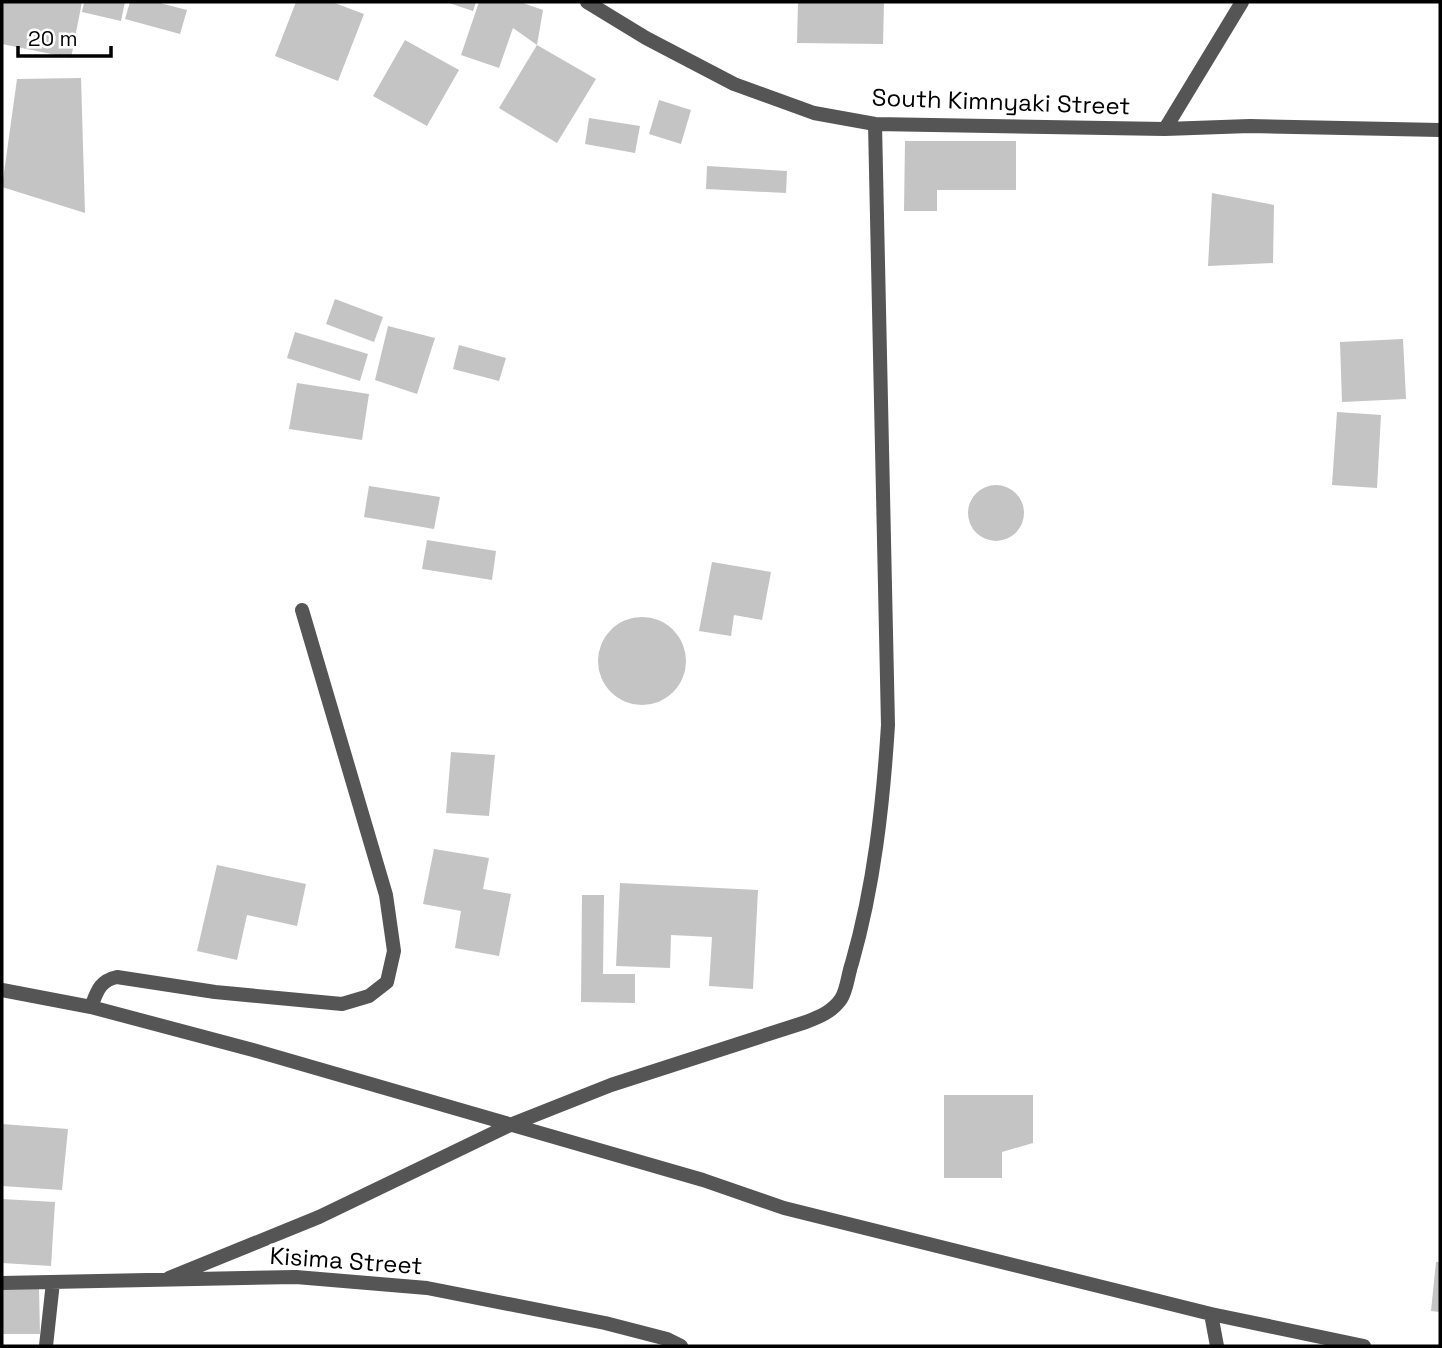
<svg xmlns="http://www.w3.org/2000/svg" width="1442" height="1348" font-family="'Space Grotesk',sans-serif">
<rect width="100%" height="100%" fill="#fff"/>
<path fill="#c4c4c4" d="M 2,2 L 82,2 L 71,58 L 2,44 Z
M 84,2 L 125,2 L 121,21 L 82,12 Z
M 130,2 L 156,2 L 187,10 L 180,34 L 125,19 Z
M 296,2 L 332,2 L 364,14 L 338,81 L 275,56 Z
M 446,2 L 476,2 L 473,11 Z
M 479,2 L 520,2 L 543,10 L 537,45 L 596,79 L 557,143 L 499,108 L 537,45 L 513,28 L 499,68 L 461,55 Z
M 798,2 L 884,2 L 883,44 L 797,43 Z
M 405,40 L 459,70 L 427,126 L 373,96 Z
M 81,78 L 85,213 L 2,187 L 17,79 Z
M 659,100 L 691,110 L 681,144 L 649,134 Z
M 589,118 L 640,126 L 635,153 L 585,144 Z
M 905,141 L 1016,141 L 1016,190 L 937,190 L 937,211 L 904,211 Z
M 707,166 L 787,171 L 786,193 L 706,189 Z
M 1212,193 L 1274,205 L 1273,263 L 1208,266 Z
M 335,299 L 383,317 L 374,342 L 326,324 Z
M 388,326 L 435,338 L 417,394 L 375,380 Z
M 295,332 L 368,354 L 360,381 L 287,358 Z
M 1403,339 L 1406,399 L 1342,402 L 1340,342 Z
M 459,345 L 506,358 L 499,381 L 453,369 Z
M 297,383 L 369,394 L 362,440 L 289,429 Z
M 1337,412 L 1381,415 L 1377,488 L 1332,485 Z
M968 513a28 28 0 1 1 56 0a28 28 0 1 1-56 0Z
M 369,486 L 440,497 L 434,529 L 364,517 Z
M 427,540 L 496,551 L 492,580 L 422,569 Z
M 712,562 L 771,572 L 762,620 L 734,615 L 731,636 L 699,631 Z
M598 661a44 44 0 1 1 88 0a44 44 0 1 1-88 0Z
M 451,752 L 495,755 L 489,816 L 446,813 Z
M 434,849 L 489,858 L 483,889 L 511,894 L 499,956 L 455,948 L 461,911 L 423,904 Z
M 217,865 L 306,884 L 297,926 L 247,915 L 237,960 L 197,951 Z
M 620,883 L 758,890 L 753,989 L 709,986 L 712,937 L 671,935 L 670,968 L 616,966 Z
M 582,895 L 604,895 L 603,974 L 635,974 L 635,1003 L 581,1002 Z
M 944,1095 L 1033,1095 L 1033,1143 L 1002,1152 L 1002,1178 L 944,1178 Z
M 2,1124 L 68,1129 L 62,1190 L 2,1186 Z
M 2,1199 L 55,1202 L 51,1266 L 2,1263 Z
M 1436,1262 L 1440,1262 L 1440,1312 L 1431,1311 Z
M 2,1288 L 39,1288 L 40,1334 L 2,1334 Z"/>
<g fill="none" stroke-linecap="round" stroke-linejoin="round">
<path stroke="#555" stroke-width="14" d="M 587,2 L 646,38 L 734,84 L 814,113 L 875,124 L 1165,129 L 1250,126 L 1440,130
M 1165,129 L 1242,2
M 2,990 L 91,1007 L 253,1050 L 703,1180 L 784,1208 L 1211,1314 L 1364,1346
M 91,1007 C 97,992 99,981 117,977 L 215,992 L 342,1004 L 369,996 L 387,982 L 394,951 L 386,895 L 302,610
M 169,1278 L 319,1217 L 510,1125 L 611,1085 L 806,1022 C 819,1017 832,1012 841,999 C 847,990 848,974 852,963 C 874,886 883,805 888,725 L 875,124
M 2,1283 L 296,1277 L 427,1288 L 605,1323 L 667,1339 L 681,1346
M 1211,1314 L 1217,1346
M 46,1346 L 53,1282"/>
</g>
<g text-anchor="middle" stroke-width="7" stroke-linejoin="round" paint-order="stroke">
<g font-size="24" fill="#000" stroke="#fff">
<text transform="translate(1001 102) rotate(2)" y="8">South Kimnyaki Street</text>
<text transform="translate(346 1261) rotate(4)" y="8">Kisima Street</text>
</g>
</g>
<rect width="1442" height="1348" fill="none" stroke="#000000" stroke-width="7"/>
<path d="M18 46v10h93v-10" fill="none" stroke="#000000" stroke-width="3.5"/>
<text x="28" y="46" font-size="21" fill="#000000" stroke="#ffffff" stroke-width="5" paint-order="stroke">20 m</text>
</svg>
